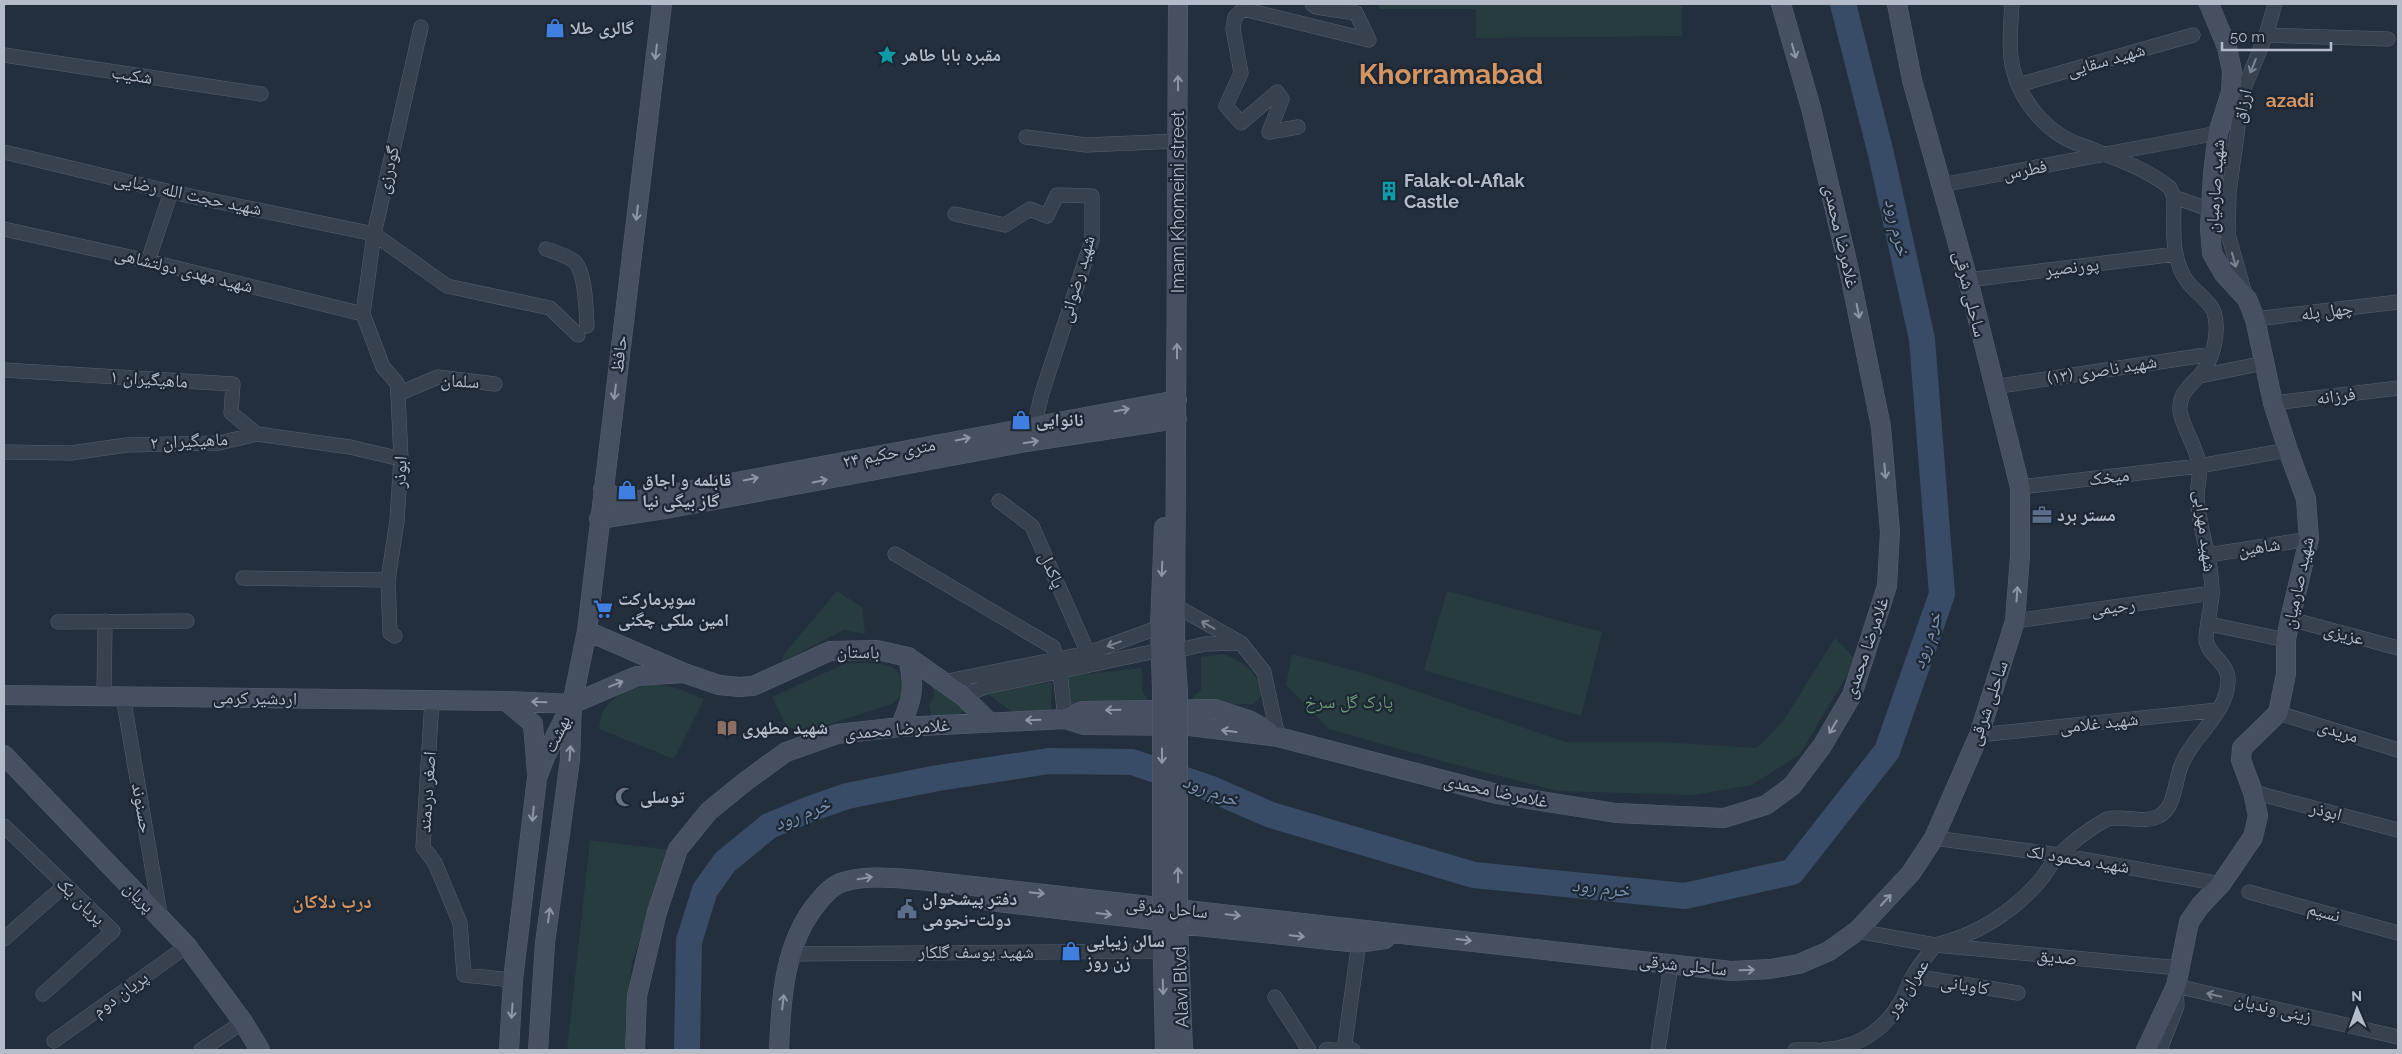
<svg xmlns="http://www.w3.org/2000/svg" width="2402" height="1054" font-family="Raleway,'Noto Naskh Arabic',sans-serif">
<rect width="100%" height="100%" fill="#242f3e"/>
<path fill="#263c3f" d="M 1379,4 L 1682,4 L 1682,36 L 1476,38 L 1476,9 L 1379,9 Z
M 837,591 L 862,607 L 865,634 L 844,630 L 781,662 L 785,653 Z
M 1447,591 L 1602,632 L 1581,716 L 1424,670 Z
M 1835,638 L 1856,660 L 1800,754 L 1752,785 L 1693,795 L 1558,791 L 1453,764 L 1329,729 L 1286,685 L 1292,654 L 1360,672 L 1566,742 L 1661,742 L 1757,748 L 1784,720 Z
M 1223,654 C 1243,662 1261,673 1261,696 L 1254,704 L 1191,704 L 1190,700 L 1201,690 L 1201,657 Z
M 846,663 C 872,664 906,657 903,694 L 892,704 L 808,731 L 787,727 L 772,697 Z
M 1142,668 L 1142,691 L 1152,705 L 1070,706 L 1067,676 Z
M 931,680 L 968,708 L 954,717 L 932,718 L 929,706 L 934,695 Z
M 1052,682 L 1051,714 L 1015,714 L 987,693 Z
M 655,684 L 676,688 L 704,699 L 674,759 L 599,729 C 600,723 600,715 604,710 C 615,693 636,686 655,684 Z
M 590,840 L 671,850 L 632,962 L 625,1026 L 626,1050 L 567,1050 Z"/>
<g fill="none" stroke-linecap="round" stroke-linejoin="round">
<path stroke="#394c67" stroke-width="26" d="M 687,1050 L 689,941 L 705,890 L 725,862 L 769,826 L 810,809 L 847,796 L 938,778 L 1049,761 L 1132,762 L 1209,788 L 1271,815 L 1474,875 L 1685,896 L 1792,872 L 1887,751 L 1942,594 L 1922,339 L 1881,154 L 1843,4"/>
<defs>
<path id="street" d="M 2266,35 L 2388,39
M 4,55 L 261,94
M 2018,85 L 2193,35
M 1298,127 L 1269,132 L 1282,99 L 1277,92 L 1241,123 L 1226,106 L 1241,73 L 1233,29 L 1235,17 L 1243,9 L 1369,40 L 1356,13 L 1316,7 L 1312,4
M 1026,137 L 1086,145 L 1178,141
M 4,152 L 171,192 L 374,234 L 447,286 L 550,308 L 578,335
M 1941,185 L 2218,133
M 2174,197 L 2211,210
M 955,214 L 1005,225 L 1030,209 L 1047,216 L 1057,195 L 1092,196 L 1092,240 L 1042,393 L 1034,426
M 4,229 L 148,261 L 363,314
M 546,249 C 555,252 566,255 574,261 C 586,272 586,310 587,326
M 148,261 L 171,192
M 1968,280 L 2176,254
M 2245,294 L 2228,234 L 2229,192 L 2243,91 L 2266,35 L 2275,4
M 2255,319 L 2398,302
M 4,370 L 233,384 L 231,413 L 257,434
M 2200,376 L 2264,363
M 1993,387 L 2212,354
M 398,394 L 438,377 L 495,384
M 2273,403 L 2398,388
M 4,452 L 71,453 L 127,445 L 219,443 L 257,434 L 350,447 L 401,459
M 2020,487 L 2199,466 L 2288,450
M 999,501 L 1032,526 L 1088,653
M 895,554 L 1053,647 L 1057,660
M 2208,555 L 2309,539
M 243,578 L 388,580
M 1176,606 L 1241,643 L 1264,672 L 1278,737
M 2290,619 L 2398,648
M 2015,621 L 2212,593
M 58,622 L 187,621
M 2209,624 L 2286,640
M 395,636 L 390,633 L 388,580 L 397,521 L 401,459 L 398,394 L 397,383 L 383,367 L 363,314 L 374,234 L 421,27
M 1175,651 L 1205,644 L 1240,643
M 1060,672 L 1065,719
M 943,682 L 1088,653 L 1160,627
M 104,696 L 105,621
M 123,696 L 161,920
M 963,696 L 985,687 L 1161,650
M 432,700 L 423,847 L 435,863 L 460,923 L 464,975 L 513,980
M 2278,713 L 2398,750
M 1979,735 L 2218,710
M 2253,792 L 2398,830
M 4,826 L 113,931 L 43,994
M 1934,838 L 2059,855 L 2221,884
M 2249,892 L 2398,933
M 1857,931 L 1935,945 L 2179,968
M 4,939 L 65,885
M 1935,945 C 1975,936 2011,913 2038,883 C 2046,874 2051,863 2059,855 C 2072,842 2091,828 2107,819 C 2124,815 2144,824 2159,816 C 2175,808 2175,781 2181,766 C 2192,736 2227,715 2228,681 C 2229,662 2207,656 2206,639 C 2206,628 2211,608 2212,595 C 2213,562 2199,530 2197,498 C 2197,487 2201,475 2199,464 C 2196,446 2182,426 2180,411 C 2179,393 2189,387 2199,376 C 2213,362 2220,332 2214,312 C 2210,301 2194,291 2187,281 C 2170,258 2174,225 2174,197 L 2170,188 C 2147,168 2109,156 2081,145 C 2045,133 2015,96 2011,57 C 2009,40 2011,21 2012,4
M 789,954 L 1162,951
M 1913,976 L 2018,993
M 1275,997 L 1309,1050
M 54,1041 L 187,946
M 201,1050 L 243,1022
M 1326,1050 L 1344,1048 L 1353,1050
M 1344,1050 L 1360,935
M 1658,1050 L 1671,965
M 1795,1050 L 1816,1050
M 1823,1050 C 1858,1047 1883,1032 1901,1001 C 1906,993 1908,984 1913,976 C 1919,965 1928,955 1935,945
M 2160,1050 L 2177,1006 L 2176,986 L 2398,1037"/>
<path id="secondary" d="M 603,489 L 618,499 L 634,501 L 1177,400
M 599,519 L 671,508 L 1026,442 L 1177,419
M 587,631 L 684,673 L 719,685 L 739,687 L 753,686 L 830,651 L 877,650 L 908,657 L 963,696 L 989,722
M 1162,689 L 1160,627 L 1164,527
M 1178,691 L 1175,651 L 1178,4
M 4,695 L 506,701 L 572,704 L 637,676 L 684,673
M 506,701 L 533,724 L 537,772
M 1065,719 L 1083,711 L 1215,709 L 1251,721 L 1268,731
M 900,727 C 913,698 915,689 908,657
M 4,755 L 187,946 L 243,1022 L 260,1050
M 989,901 L 1162,921 L 1165,1050
M 509,1050 L 513,980 L 537,778 L 545,757 L 570,707
M 538,1050 L 545,943 L 570,760 L 572,704 L 587,631 L 662,4
M 635,1050 L 637,996 L 657,912 L 678,849 L 709,811 L 746,781 L 786,752 L 837,734 L 900,727 L 1065,719 L 1084,725 L 1190,726 L 1278,737 L 1497,794 L 1616,813 L 1724,818 L 1766,805 L 1792,786 L 1822,746 L 1852,695 L 1887,586 L 1890,532 L 1881,427 L 1849,270 L 1811,108 L 1781,4
M 779,1050 C 781,998 784,942 819,901 C 825,894 833,885 843,882 C 867,875 894,878 919,880 L 1731,971 L 1770,969 L 1799,964 L 1829,951 L 1857,931 L 1911,873 L 1934,838 L 1979,735 L 2015,621 L 2020,556 L 2020,487 L 1968,280 L 1912,80 L 1897,4
M 1183,1050 L 1178,924 L 1358,943 L 1385,939
M 2146,1050 L 2176,986 L 2189,922 L 2200,906 L 2221,884 L 2253,837 L 2258,816 L 2253,792 L 2241,760 L 2242,748 L 2278,713 L 2286,674 L 2286,640 L 2290,619 L 2309,539 L 2306,499 L 2288,450 L 2273,403 L 2255,319 L 2247,299 L 2224,274 L 2212,253 L 2210,228 L 2213,174 L 2218,133 L 2231,92 L 2232,71 L 2227,47 L 2209,4"/>
</defs>
<use href="#street" stroke="#565f6c" stroke-width="15"/>
<use href="#secondary" stroke="#565f6c" stroke-width="20"/>
<use href="#street" stroke="#38414e" stroke-width="14"/>
<use href="#secondary" stroke="#465061" stroke-width="19"/>
<defs>
<path id="secondary-bridge" d="M 1178,691 L 1178,924
M 1162,921 L 1162,689"/>
</defs>
<use href="#secondary-bridge" stroke="#565f6c" stroke-width="20" stroke-linecap="butt"/>
<use href="#secondary-bridge" stroke="#465061" stroke-width="19"/>
</g>
<defs><path id="oneway-shaft" d="M-6 0H5M1.5-3L5.5 0L1.5 3" fill="none" stroke-width="1.6" stroke-linecap="round" stroke-linejoin="round" transform="scale(1.25)"/></defs>
<g stroke="#8e96a5">
<use href="#oneway-shaft" transform="translate(1794 51) rotate(74)"/>
<use href="#oneway-shaft" transform="translate(656 52) rotate(97)"/>
<use href="#oneway-shaft" transform="translate(1178 83) rotate(-90)"/>
<use href="#oneway-shaft" transform="translate(637 213) rotate(97)"/>
<use href="#oneway-shaft" transform="translate(1858 311) rotate(79)"/>
<use href="#oneway-shaft" transform="translate(1177 351) rotate(-90)"/>
<use href="#oneway-shaft" transform="translate(615 392) rotate(97)"/>
<use href="#oneway-shaft" transform="translate(1122 410) rotate(-10)"/>
<use href="#oneway-shaft" transform="translate(963 439) rotate(-11)"/>
<use href="#oneway-shaft" transform="translate(1031 442) rotate(-9)"/>
<use href="#oneway-shaft" transform="translate(1885 471) rotate(85)"/>
<use href="#oneway-shaft" transform="translate(751 479) rotate(-11)"/>
<use href="#oneway-shaft" transform="translate(820 481) rotate(-11)"/>
<use href="#oneway-shaft" transform="translate(1162 569) rotate(92)"/>
<use href="#oneway-shaft" transform="translate(2017 594) rotate(-86)"/>
<use href="#oneway-shaft" transform="translate(616 684) rotate(-22)"/>
<use href="#oneway-shaft" transform="translate(539 702) rotate(-178)"/>
<use href="#oneway-shaft" transform="translate(1113 710) rotate(179)"/>
<use href="#oneway-shaft" transform="translate(1033 720) rotate(178)"/>
<use href="#oneway-shaft" transform="translate(1833 727) rotate(120)"/>
<use href="#oneway-shaft" transform="translate(1229 731) rotate(-173)"/>
<use href="#oneway-shaft" transform="translate(570 753) rotate(-86)"/>
<use href="#oneway-shaft" transform="translate(1162 756) rotate(90)"/>
<use href="#oneway-shaft" transform="translate(533 814) rotate(96)"/>
<use href="#oneway-shaft" transform="translate(1178 875) rotate(-90)"/>
<use href="#oneway-shaft" transform="translate(865 878) rotate(-9)"/>
<use href="#oneway-shaft" transform="translate(1037 893) rotate(6)"/>
<use href="#oneway-shaft" transform="translate(1886 900) rotate(-47)"/>
<use href="#oneway-shaft" transform="translate(1104 914) rotate(7)"/>
<use href="#oneway-shaft" transform="translate(549 915) rotate(-82)"/>
<use href="#oneway-shaft" transform="translate(1233 915) rotate(6)"/>
<use href="#oneway-shaft" transform="translate(1297 936) rotate(6)"/>
<use href="#oneway-shaft" transform="translate(1464 940) rotate(7)"/>
<use href="#oneway-shaft" transform="translate(1747 970) rotate(-2)"/>
<use href="#oneway-shaft" transform="translate(1163 987) rotate(88)"/>
<use href="#oneway-shaft" transform="translate(783 1002) rotate(-83)"/>
<use href="#oneway-shaft" transform="translate(512 1011) rotate(94)"/>
</g>
<g stroke="#7c8592">
<use href="#oneway-shaft" transform="translate(2253 66) rotate(112)"/>
<use href="#oneway-shaft" transform="translate(2234 260) rotate(74)"/>
<use href="#oneway-shaft" transform="translate(1208 625) rotate(-150)"/>
<use href="#oneway-shaft" transform="translate(1114 644) rotate(160)"/>
<use href="#oneway-shaft" transform="translate(2214 995) rotate(-167)"/>
</g>
<defs>
<symbol id="shop-bare" viewBox="-9 -9 18 18"><path d="M-5-2.5h2.3a2.7 3.5 0 0 1 5.4 0H5L5.5 6h-11ZM-1.5-2.5h3a1.5 2.3 0 0 0-3 0Z" fill="#3f7fe0" stroke="#1d2633" stroke-width="2.5" paint-order="stroke"/></symbol>
<symbol id="sight-bare" viewBox="-9 -9 18 18"><path d="M0-6L1.8-2.2L6-1.7L2.9 1.2L3.7 5.4L0 3.3L-3.7 5.4L-2.9 1.2L-6-1.7L-1.8-2.2Z" fill="#0f9aa8" stroke="#1d2633" stroke-width="2.5" paint-order="stroke"/></symbol>
<symbol id="building-bare" viewBox="-9 -9 18 18"><path d="M-4-6H4V6H1V3H-1V6H-4ZM-2.5-4.3h1.7v1.8h-1.7ZM.8-4.3h1.7v1.8H.8ZM-2.5-1h1.7V.8h-1.7ZM.8-1h1.7V.8H.8Z" fill="#0f9aa8" stroke="#1d2633" stroke-width="2.5" paint-order="stroke"/></symbol>
<symbol id="office-bare" viewBox="-9 -9 18 18"><path d="M-6-3h4V-5.5h4V-3h4V5H-6ZM-1-4.5V-3h2v-1.5ZM-6 0V1H6V0Z" fill="#5c6f8a" stroke="#1d2633" stroke-width="2.5" paint-order="stroke"/></symbol>
<symbol id="supermarket-bare" viewBox="-9 -9 18 18"><path d="M-6-5.5h2.5l.6 2H6L4.5 2H-2.5L-4.4-4H-6ZM-1.5 3.2a1.3 1.3 0 1 0 .1 0ZM3 3.2a1.3 1.3 0 1 0 .1 0Z" fill="#3f7fe0" stroke="#1d2633" stroke-width="2.5" paint-order="stroke"/></symbol>
<symbol id="library-bare" viewBox="-9 -9 18 18"><path d="M-6-4Q-3-5.5-.7-3.5V5Q-3 3-6 4ZM6-4Q3-5.5 .7-3.5V5Q3 3 6 4Z" fill="#8d6e63" stroke="#1d2633" stroke-width="2.5" paint-order="stroke"/></symbol>
<symbol id="mosque-bare" viewBox="-9 -9 18 18"><path d="M3.5-4.9A6 6 0 1 0 3.5 4.9A5 5 0 1 1 3.5-4.9Z" fill="#6b7280" stroke="#1d2633" stroke-width="2.5" paint-order="stroke"/></symbol>
<symbol id="civic-bare" viewBox="-9 -9 18 18"><path d="M-.6-6.5H3V-4.5H.6V-3L4-1V1h2V6H-6V1h2V-1L-.6-3ZM-1.2 2.5V6h2.4V2.5Z" fill="#5c6f8a" stroke="#1d2633" stroke-width="2.5" paint-order="stroke"/></symbol>
</defs>
<g fill-rule="evenodd">
<use href="#shop-bare" x="541" y="14" width="28" height="28"/>
<use href="#sight-bare" x="873" y="41" width="28" height="28"/>
<use href="#building-bare" x="1375" y="177" width="28" height="28"/>
<use href="#shop-bare" x="1007" y="406" width="28" height="28"/>
<use href="#shop-bare" x="613" y="476" width="28" height="28"/>
<use href="#office-bare" x="2028" y="501" width="28" height="28"/>
<use href="#supermarket-bare" x="589" y="595" width="28" height="28"/>
<use href="#library-bare" x="713" y="714" width="28" height="28"/>
<use href="#mosque-bare" x="611" y="783" width="28" height="28"/>
<use href="#civic-bare" x="893" y="895" width="28" height="28"/>
<use href="#shop-bare" x="1057" y="937" width="28" height="28"/>
</g>
<g text-anchor="middle" stroke-width="4.5" stroke-linejoin="round" paint-order="stroke">
<g font-size="18" font-weight="bold" fill="#b4bcc9" stroke="#1d2633" text-anchor="start">
<text x="570" y="34">گالری طلا</text>
<text x="902" y="61">مقبره بابا طاهر</text>
<text x="1404" y="187">Falak-ol-Aflak<tspan x="1404" dy="21">Castle</tspan></text>
<text x="1036" y="426">نانوایی</text>
<text x="642" y="486">قابلمه و اجاق<tspan x="642" dy="21">گاز بیگی نیا</tspan></text>
<text x="2057" y="521">مستر برد</text>
<text x="618" y="605">سوپرمارکت<tspan x="618" dy="21">امین ملکی چگنی</tspan></text>
<text x="742" y="734">شهید مطهری</text>
<text x="640" y="803">توسلی</text>
<text x="922" y="905">دفتر پیشخوان<tspan x="922" dy="21">دولت-نجومی</tspan></text>
<text x="1086" y="947">سالن زیبایی<tspan x="1086" dy="21">زن روز</tspan></text>
</g>
<g font-size="18" fill="#b4bcc9" stroke="#1d2633">
<text transform="translate(2106 60) rotate(-16)" y="6">شهید سقایی</text>
<text transform="translate(132 75) rotate(9)" y="6">شکیب</text>
<text transform="translate(2242 106) rotate(-77)" y="6">ارزاق</text>
<text transform="translate(388 170) rotate(-77)" y="6">گودرزی</text>
<text transform="translate(2025 170) rotate(-11)" y="6">فطرس</text>
<text transform="translate(2215 186) rotate(-86)" y="6">شهید صارمیان</text>
<text transform="translate(188 194) rotate(12)" y="6">شهید حجت الله رضایی</text>
<text transform="translate(1178 202) rotate(-90)" y="6">Imam Khomeini street</text>
<text transform="translate(1841 236) rotate(77)" y="6">غلامرضا محمدی</text>
<text transform="translate(2072 267) rotate(-7)" y="6">پورنصیر</text>
<text transform="translate(184 270) rotate(14)" y="6">شهید مهدی دولتشاهی</text>
<text transform="translate(1077 279) rotate(-74)" y="6">شهید رضوانی</text>
<text transform="translate(1970 294) rotate(76)" y="6">ساحلی شرقی</text>
<text transform="translate(2327 311) rotate(-7)" y="6">چهل پله</text>
<text transform="translate(619 354) rotate(-83)" y="6">حافظ</text>
<text transform="translate(2102 370) rotate(-9)" y="6">شهید ناصری (۱۳)</text>
<text transform="translate(149 379) rotate(4)" y="6">ماهیگیران ۱</text>
<text transform="translate(460 381) rotate(3)" y="6">سلمان</text>
<text transform="translate(2336 396) rotate(-7)" y="6">فرزانه</text>
<text transform="translate(189 441) rotate(-3)" y="6">ماهیگیران ۲</text>
<text transform="translate(889 453) rotate(-11)" y="6">۲۴ متری حکیم</text>
<text transform="translate(400 472) rotate(-87)" y="6">ابوذر</text>
<text transform="translate(2109 477) rotate(-7)" y="6">میخک</text>
<text transform="translate(2205 531) rotate(83)" y="6">شهید مهرابی</text>
<text transform="translate(2259 547) rotate(-9)" y="6">شاهين</text>
<text transform="translate(1052 570) rotate(66)" y="6">پاکدل</text>
<text transform="translate(2298 583) rotate(-78)" y="6">شهید صارمیان</text>
<text transform="translate(2113 607) rotate(-8)" y="6">رحیمی</text>
<text transform="translate(2344 634) rotate(15)" y="6">عزیزی</text>
<text transform="translate(1866 648) rotate(-71)" y="6">غلامرضا محمدی</text>
<text transform="translate(858 652) rotate(1)" y="6">باستان</text>
<text transform="translate(255 698) rotate(1)" y="6">اردشیر کرمی</text>
<text transform="translate(1988 703) rotate(-71)" y="6">ساحلی شرقی</text>
<text transform="translate(2099 723) rotate(-6)" y="6">شهید غلامی</text>
<text transform="translate(897 729) rotate(-5)" y="6">غلامرضا محمدی</text>
<text transform="translate(2338 731) rotate(17)" y="6">مریدی</text>
<text transform="translate(557 734) rotate(-64)" y="6">بهشت</text>
<text transform="translate(1496 791) rotate(12)" y="6">غلامرضا محمدی</text>
<text transform="translate(427 792) rotate(-86)" y="6">اصغر دردمند</text>
<text transform="translate(142 808) rotate(80)" y="6">حسنوند</text>
<text transform="translate(2326 811) rotate(15)" y="6">ابوذر</text>
<text transform="translate(2078 859) rotate(9)" y="6">شهید محمود لک</text>
<text transform="translate(139 897) rotate(46)" y="6">پریان</text>
<text transform="translate(81 901) rotate(44)" y="6">پریان یک</text>
<text transform="translate(1167 908) rotate(6)" y="6">ساحل شرقی</text>
<text transform="translate(2324 912) rotate(15)" y="6">نسیم</text>
<text x="976" y="958">شهید یوسف گلکار</text>
<text transform="translate(2057 957) rotate(6)" y="6">صدیق</text>
<text transform="translate(1683 965) rotate(6)" y="6">ساحلی شرقی</text>
<text transform="translate(1965 985) rotate(9)" y="6">کاویانی</text>
<text transform="translate(1181 987) rotate(-92)" y="6">Alavi Blvd</text>
<text transform="translate(1907 988) rotate(-57)" y="6">عمران پور</text>
<text transform="translate(120 994) rotate(-36)" y="6">پریان دوم</text>
<text transform="translate(2273 1008) rotate(13)" y="6">زینی وندیان</text>
</g>
<g font-size="18" fill="#6b9a76" stroke="#1d2633">
<text x="1349" y="708">پارک گل سرخ</text>
</g>
<g font-size="19" font-weight="bold" fill="#d59563" stroke="#1d2633">
<text x="2290" y="107">azadi</text>
<text x="332" y="908">درب دلاکان</text>
</g>
<g font-size="19" font-style="italic" fill="#7c92b1" stroke="#1d2633">
<text transform="translate(1898 227) rotate(77)" y="7">خرم رود</text>
<text transform="translate(1926 640) rotate(-71)" y="7">خرم رود</text>
<text transform="translate(1211 790) rotate(21)" y="7">خرم رود</text>
<text transform="translate(802 813) rotate(-22)" y="7">خرم رود</text>
<text transform="translate(1601 887) rotate(6)" y="7">خرم رود</text>
</g>
<g font-size="28" font-weight="bold" fill="#d59563" stroke="#1d2633">
<text x="1451" y="84">Khorramabad</text>
</g>
</g>
<rect width="2402" height="1054" fill="none" stroke="#b4bcc9" stroke-width="10"/>
<g transform="translate(2357 1009) rotate(358)" stroke="#1d2633" stroke-width="4" paint-order="stroke">
<path d="M0-4L9 19L0 12L-9 19Z" fill="#b4bcc9"/>
<text y="-8" font-size="14" font-weight="bold" text-anchor="middle" fill="#b4bcc9">N</text>
</g>
<path d="M2222 42v8h109v-8" fill="none" stroke="#b4bcc9" stroke-width="2.5"/>
<text x="2230" y="42" font-size="15" fill="#b4bcc9" stroke="#1d2633" stroke-width="4" paint-order="stroke">50 m</text>
</svg>
